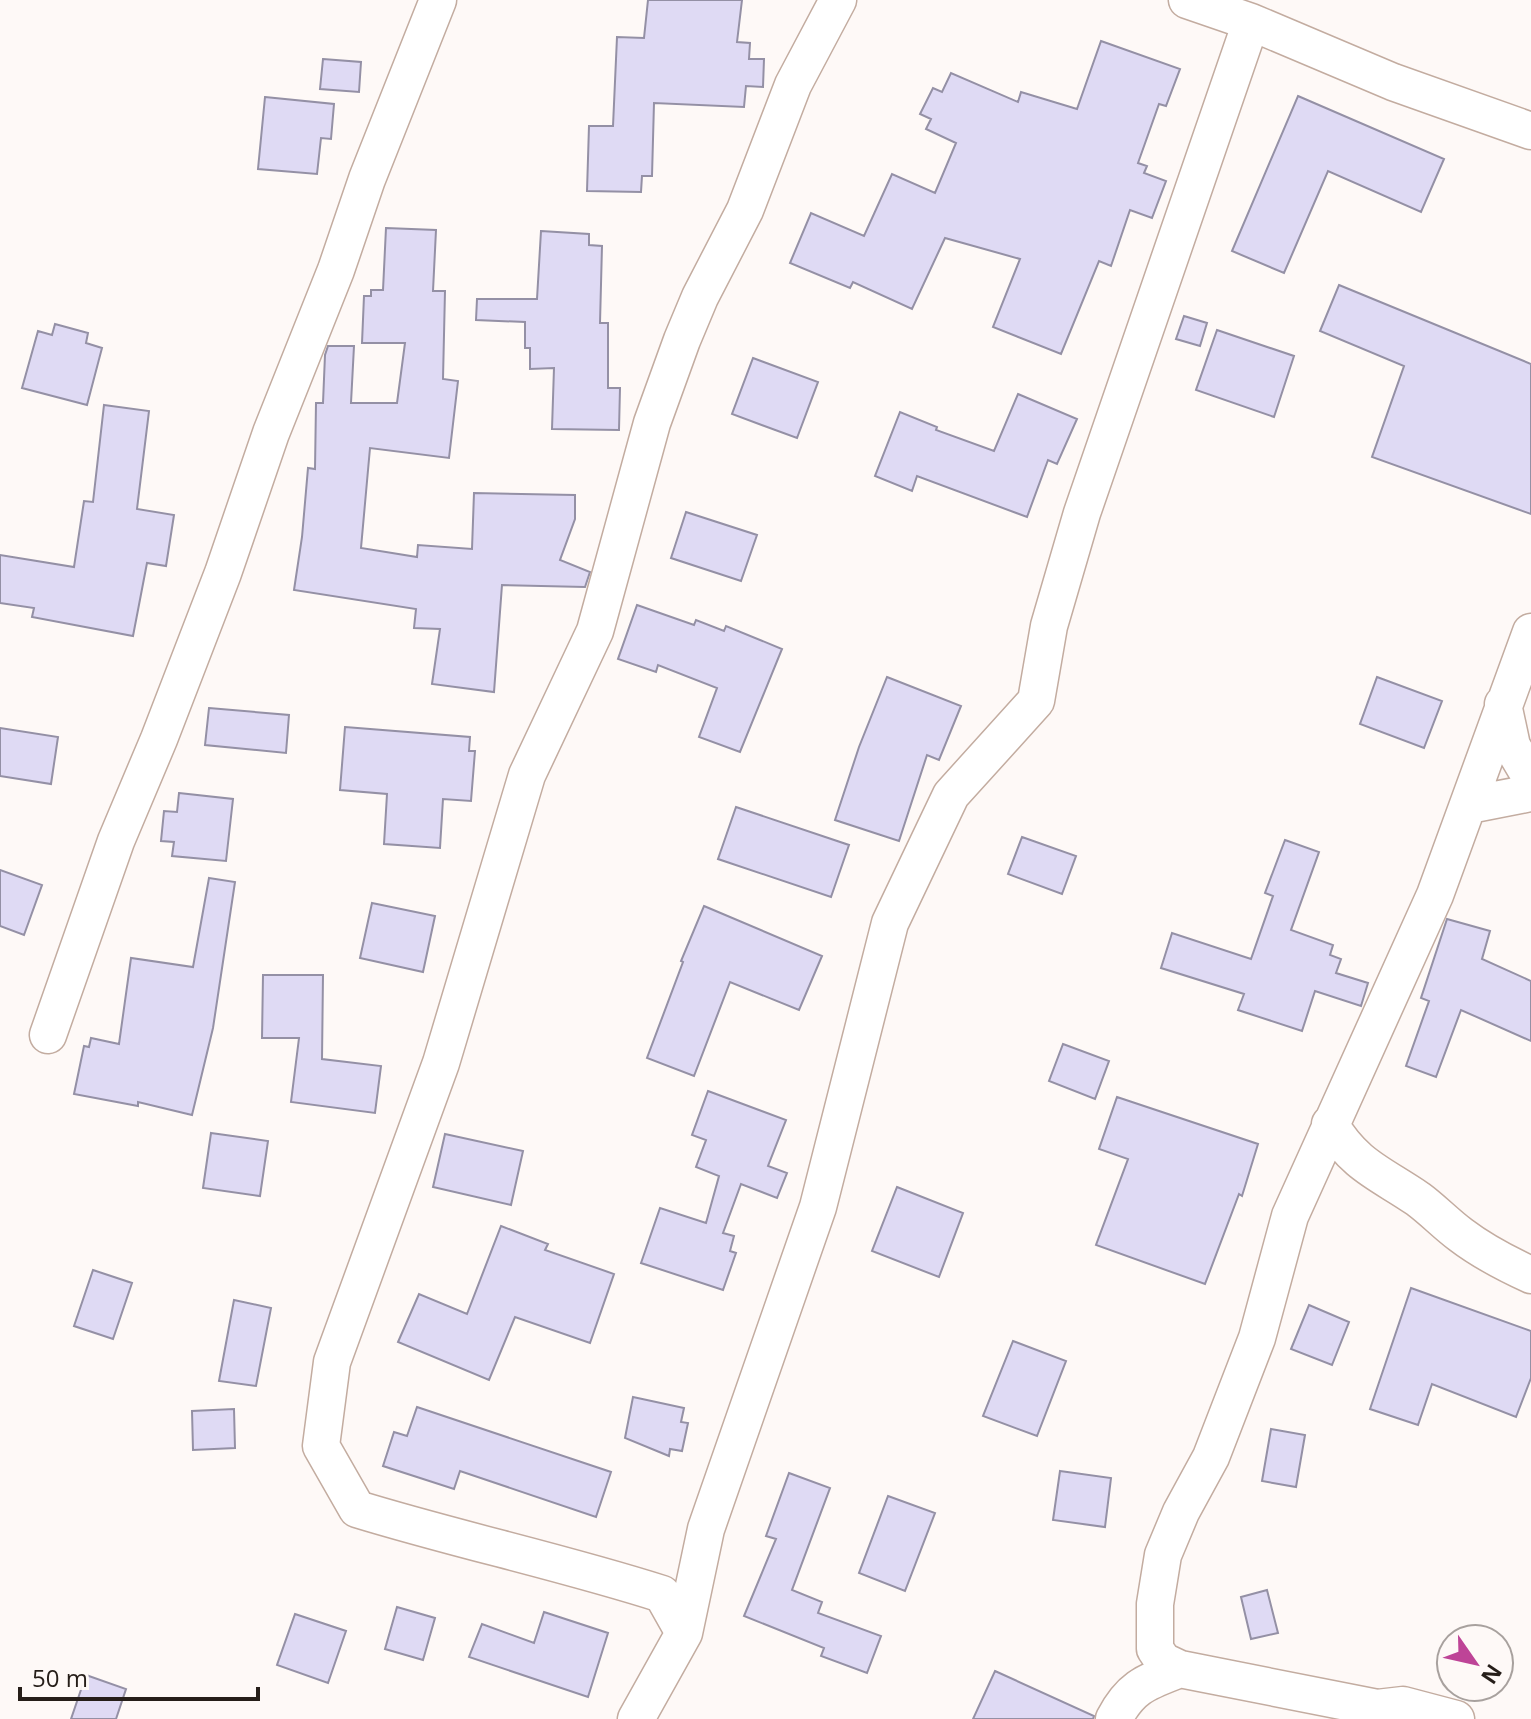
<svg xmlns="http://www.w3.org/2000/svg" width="1531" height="1719" font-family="'Open Sans',sans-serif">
<rect width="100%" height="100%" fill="#fef9f7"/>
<path fill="#dfdaf4" stroke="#9490a5" stroke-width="2" d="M 648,0 L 742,0 L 737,42 L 750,43 L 749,59 L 764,59 L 763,87 L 746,86 L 744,107 L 654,103 L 652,176 L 642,176 L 641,192 L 587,191 L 589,126 L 613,126 L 617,37 L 644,38 Z
M 1101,41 L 1180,69 L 1166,106 L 1159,104 L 1138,163 L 1147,166 L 1144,173 L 1166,181 L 1152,218 L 1130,210 L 1111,266 L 1099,261 L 1061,354 L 993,327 L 1020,259 L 945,238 L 912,309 L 853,282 L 850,288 L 790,263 L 811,213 L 864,236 L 892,174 L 935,193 L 956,143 L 926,129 L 931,119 L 920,114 L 933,88 L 942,92 L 951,73 L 1018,102 L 1021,92 L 1077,109 Z
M 323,59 L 361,62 L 359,92 L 320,89 Z
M 1298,96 L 1444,159 L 1421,212 L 1328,171 L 1284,273 L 1232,251 Z
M 265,97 L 334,104 L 331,139 L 321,138 L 317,174 L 258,169 Z
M 386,228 L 436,230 L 433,291 L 445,291 L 443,379 L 458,381 L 449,458 L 370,448 L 361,548 L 417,557 L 418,545 L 472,549 L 474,493 L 575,495 L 575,519 L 560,560 L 590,572 L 585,587 L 502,585 L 494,692 L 432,684 L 440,629 L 414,628 L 416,609 L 294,590 L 302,537 L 308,468 L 315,469 L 316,403 L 323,403 L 325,355 L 328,346 L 354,346 L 351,403 L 397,403 L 405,343 L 362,343 L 364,296 L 371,296 L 371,290 L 383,290 Z
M 541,231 L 589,234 L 589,245 L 602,246 L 600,323 L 608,323 L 608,388 L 620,388 L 619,430 L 552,429 L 554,368 L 530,369 L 530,348 L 525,348 L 525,322 L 476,320 L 477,299 L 537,299 Z
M 1339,285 L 1531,364 L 1531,514 L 1372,457 L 1404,366 L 1320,331 Z
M 1184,316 L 1207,323 L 1200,346 L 1176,339 Z
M 55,324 L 88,333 L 86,343 L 102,348 L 87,405 L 22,388 L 38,331 L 52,335 Z
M 1217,330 L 1294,356 L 1274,417 L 1196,390 Z
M 753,358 L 818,382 L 797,438 L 732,414 Z
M 1018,394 L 1077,419 L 1057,464 L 1048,460 L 1027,517 L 917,476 L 912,491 L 875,476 L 900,412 L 937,427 L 936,430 L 994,451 Z
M 104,405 L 149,411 L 137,509 L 174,515 L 166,566 L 147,563 L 133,636 L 32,617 L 34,608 L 0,603 L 0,555 L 74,567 L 84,501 L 93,502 Z
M 686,512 L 757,535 L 741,581 L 671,558 Z
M 637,605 L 694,625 L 696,620 L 724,631 L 726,626 L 782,649 L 740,752 L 699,737 L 717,688 L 658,665 L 656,672 L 618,659 Z
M 887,677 L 961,706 L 939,760 L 927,755 L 899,841 L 835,820 L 859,747 Z
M 1377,677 L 1442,701 L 1424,748 L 1360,724 Z
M 209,708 L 289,715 L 286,753 L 205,745 Z
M 345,727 L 470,737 L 469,751 L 475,751 L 471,801 L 443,799 L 440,848 L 384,844 L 387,794 L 340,790 Z
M 0,728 L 58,737 L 51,784 L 0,776 Z
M 179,793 L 233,799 L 226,861 L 172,856 L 174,842 L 161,841 L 164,811 L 177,812 Z
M 736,807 L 849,845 L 831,897 L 718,859 Z
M 1022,837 L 1076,856 L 1062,894 L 1008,874 Z
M 1285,840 L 1319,852 L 1291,930 L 1333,945 L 1330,955 L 1341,959 L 1336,973 L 1368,983 L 1361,1006 L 1315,991 L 1302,1031 L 1238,1010 L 1244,994 L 1161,968 L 1172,933 L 1251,959 L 1273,896 L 1265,893 Z
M 0,870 L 42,885 L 24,935 L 0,926 Z
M 209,878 L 235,882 L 213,1028 L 192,1115 L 138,1102 L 138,1106 L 74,1094 L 84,1046 L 89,1047 L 91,1038 L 119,1044 L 131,958 L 193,967 Z
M 372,903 L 435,916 L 423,972 L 360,958 Z
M 704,906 L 822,956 L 799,1010 L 730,982 L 694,1076 L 647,1058 L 683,962 L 681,961 Z
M 1447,919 L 1490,931 L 1482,959 L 1531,981 L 1531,1041 L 1461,1010 L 1436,1077 L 1406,1066 L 1429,1001 L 1421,998 Z
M 263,975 L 323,975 L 322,1059 L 381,1066 L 375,1113 L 291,1102 L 299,1038 L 262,1038 Z
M 1063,1044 L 1109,1061 L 1095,1099 L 1049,1081 Z
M 708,1091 L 786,1120 L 768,1166 L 787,1173 L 777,1198 L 741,1184 L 723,1233 L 734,1236 L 730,1251 L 736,1253 L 723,1290 L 641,1263 L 660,1208 L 706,1223 L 719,1176 L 696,1167 L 706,1140 L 692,1135 Z
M 1117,1097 L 1258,1144 L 1242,1196 L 1239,1194 L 1205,1284 L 1096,1245 L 1128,1159 L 1099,1149 Z
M 211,1133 L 268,1141 L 260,1196 L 203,1188 Z
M 445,1134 L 523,1151 L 511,1205 L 433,1187 Z
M 897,1187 L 963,1213 L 939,1277 L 872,1251 Z
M 501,1226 L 548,1244 L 545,1250 L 614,1274 L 590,1343 L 515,1317 L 489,1380 L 398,1342 L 419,1294 L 467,1314 Z
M 93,1270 L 132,1283 L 113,1339 L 74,1326 Z
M 1411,1288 L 1531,1331 L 1531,1378 L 1516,1417 L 1432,1384 L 1418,1425 L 1370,1409 Z
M 234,1300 L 271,1308 L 256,1386 L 219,1381 Z
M 1309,1305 L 1349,1322 L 1332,1365 L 1291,1349 Z
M 1013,1341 L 1066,1361 L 1037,1436 L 983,1416 Z
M 633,1397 L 684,1408 L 681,1422 L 688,1423 L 682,1451 L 670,1449 L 669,1456 L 625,1438 Z
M 417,1407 L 611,1472 L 596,1517 L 460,1471 L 454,1489 L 383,1466 L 394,1432 L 407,1436 Z
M 234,1409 L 235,1448 L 193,1450 L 192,1411 Z
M 1271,1429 L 1305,1435 L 1296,1487 L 1262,1481 Z
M 1060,1471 L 1111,1478 L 1105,1527 L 1053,1520 Z
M 789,1473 L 830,1488 L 792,1590 L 822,1602 L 818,1613 L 881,1636 L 867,1673 L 821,1656 L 824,1648 L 744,1616 L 776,1539 L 766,1536 Z
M 888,1496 L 935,1513 L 905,1591 L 859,1573 Z
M 1267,1590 L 1278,1633 L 1251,1639 L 1241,1597 Z
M 397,1607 L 435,1618 L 423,1660 L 385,1649 Z
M 544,1612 L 608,1633 L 588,1697 L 469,1657 L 482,1624 L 534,1643 Z
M 295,1614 L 346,1631 L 328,1683 L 277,1665 Z
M 995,1671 L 1094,1716 L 1093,1719 L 973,1719 Z
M 86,1675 L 126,1689 L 116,1719 L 71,1719 Z"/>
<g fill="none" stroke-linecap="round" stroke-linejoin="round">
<defs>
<path id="street" d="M 1187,0 L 1251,22 L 1393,82 L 1531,131
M 1503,704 L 1512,746 L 1531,778
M 1469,805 L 1531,793
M 48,1035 L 116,841 L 159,739 L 223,573 L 271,433 L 336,270 L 367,179 L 438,0
M 1330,1124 C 1355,1166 1380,1173 1418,1199 C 1433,1210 1446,1224 1461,1235 C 1482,1251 1507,1264 1531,1275
M 684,1633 L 662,1594 C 562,1562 458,1540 357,1509 L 321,1446 L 332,1362 L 441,1063 L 527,775 L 595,631 L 652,423 L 682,340 L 700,297 L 745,210 L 793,85 L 838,0
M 636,1719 L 684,1633 L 706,1529 L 818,1207 L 890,923 L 951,795 L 1036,701 L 1049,626 L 1082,513 L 1251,22
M 1114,1719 C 1131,1686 1147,1682 1180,1669
M 1456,1719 L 1403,1705 L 1377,1708 L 1180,1669 L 1163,1661 L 1155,1649 L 1155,1604 L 1163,1555 L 1181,1512 L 1211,1457 L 1257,1338 L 1290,1216 L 1435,895 L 1531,632"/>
</defs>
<use href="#street" stroke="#c3aca0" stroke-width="39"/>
<use href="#street" stroke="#fff" stroke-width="36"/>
</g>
<g transform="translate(1475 1663) rotate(124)"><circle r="38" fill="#fef9f7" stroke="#a8a19e" stroke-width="2"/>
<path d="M0-6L14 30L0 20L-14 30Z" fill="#be4497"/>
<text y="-12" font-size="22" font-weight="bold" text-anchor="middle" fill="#261e19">N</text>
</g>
<path d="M20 1687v12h238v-12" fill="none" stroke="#261e19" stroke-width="4"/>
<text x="32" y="1687" font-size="24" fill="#261e19" stroke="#fef9f7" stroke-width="6" paint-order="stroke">50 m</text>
</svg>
